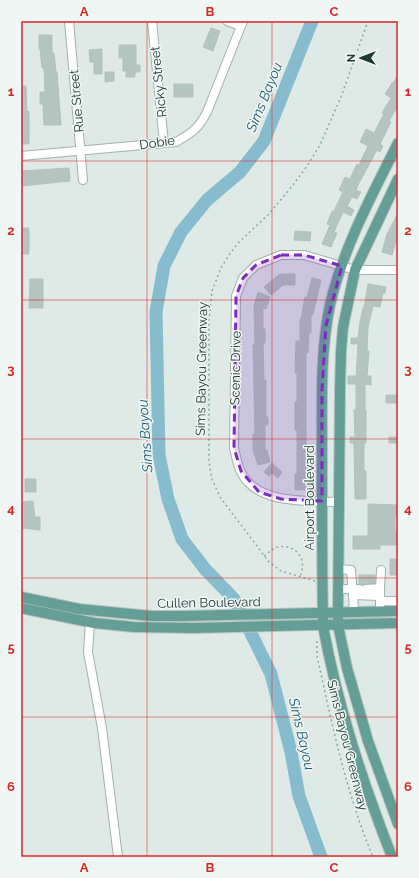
<svg xmlns="http://www.w3.org/2000/svg" width="419" height="878" font-family="Raleway,sans-serif">
<rect width="100%" height="100%" fill="#dfeae6"/>
<g fill="none" stroke-linecap="round" stroke-linejoin="round">
<path stroke="#87bbce" stroke-width="13" d="M 312,21 L 264,141 L 240,172 L 207,200 L 181,232 L 164,266 L 156,312 L 159,455 L 168,499 L 182,539 L 205,569 L 234,599 L 271,674 L 291,752 L 299,796 L 321,857"/>
</g>
<path fill="#b4c4bf" stroke="#b1c3be" d="M 211,28 L 220,31 L 213,51 L 203,47 Z
M 39,35 L 52,35 L 52,53 L 54,53 L 56,72 L 57,72 L 61,125 L 44,125 L 43,104 L 40,104 L 40,92 L 45,92 L 44,68 L 42,68 L 40,49 L 39,49 Z
M 119,45 L 136,45 L 136,65 L 140,65 L 140,72 L 135,72 L 135,77 L 126,77 L 126,71 L 123,71 L 123,58 L 119,58 Z
M 102,49 L 102,74 L 94,74 L 94,62 L 90,62 L 89,50 Z
M 105,72 L 114,72 L 114,81 L 105,82 Z
M 398,75 L 398,106 L 389,121 L 391,122 L 380,144 L 383,146 L 380,152 L 377,150 L 359,183 L 356,190 L 361,192 L 357,199 L 352,197 L 347,206 L 354,210 L 351,216 L 343,212 L 334,232 L 337,233 L 331,247 L 322,244 L 330,225 L 327,224 L 332,211 L 334,211 L 343,192 L 339,190 L 345,177 L 350,179 L 357,164 L 359,165 L 368,146 L 360,142 L 366,129 L 374,133 L 384,114 L 382,113 L 391,98 L 385,94 L 392,83 L 393,83 Z
M 174,84 L 193,84 L 193,97 L 174,97 Z
M 21,86 L 26,86 L 27,112 L 29,111 L 29,144 L 21,144 Z
M 69,168 L 70,181 L 21,186 L 21,171 Z
M 398,213 L 398,235 L 392,255 L 382,252 L 387,234 Z
M 21,228 L 29,228 L 29,254 L 21,254 Z
M 295,231 L 311,232 L 310,241 L 294,240 Z
M 280,274 L 295,274 L 295,285 L 283,285 L 271,295 L 264,287 Z
M 312,278 L 321,280 L 313,315 L 311,315 L 311,333 L 309,333 L 308,353 L 306,353 L 306,490 L 295,490 L 295,474 L 297,474 L 297,430 L 295,430 L 295,402 L 297,402 L 297,373 L 295,373 L 296,341 L 300,341 L 300,319 L 301,319 L 305,297 L 307,297 Z
M 30,279 L 43,279 L 43,308 L 29,308 Z
M 368,284 L 386,287 L 385,293 L 383,293 L 380,307 L 373,306 L 368,327 L 367,351 L 369,351 L 367,376 L 371,376 L 371,385 L 365,384 L 365,410 L 366,410 L 366,443 L 364,443 L 364,471 L 366,471 L 366,499 L 355,499 L 354,443 L 350,443 L 350,437 L 355,437 L 354,410 L 356,410 L 356,384 L 348,384 L 348,376 L 356,376 L 358,344 L 351,344 L 351,338 L 358,338 L 360,322 L 363,308 L 364,308 Z
M 258,292 L 270,297 L 266,309 L 263,308 L 263,329 L 265,329 L 265,343 L 263,343 L 264,380 L 266,380 L 266,417 L 268,417 L 268,425 L 265,425 L 265,450 L 267,450 L 270,462 L 258,465 L 253,450 L 253,434 L 255,434 L 253,345 L 255,345 L 254,305 Z
M 386,395 L 398,395 L 398,403 L 386,403 Z
M 389,437 L 398,437 L 398,443 L 389,443 Z
M 272,463 L 282,472 L 278,478 L 272,473 L 269,476 L 264,472 Z
M 25,479 L 36,479 L 36,492 L 25,492 Z
M 33,501 L 35,517 L 40,517 L 40,530 L 21,528 L 21,502 Z
M 368,504 L 398,505 L 398,516 L 395,516 L 395,532 L 398,532 L 398,545 L 380,545 L 380,549 L 353,549 L 353,536 L 368,536 Z
M 390,559 L 398,559 L 398,575 L 390,575 Z
M 359,575 L 375,575 L 375,583 L 362,585 L 359,584 Z"/>
<g fill="none" stroke-linecap="round" stroke-linejoin="round">
<defs>
<path id="minor" d="M 69,21 L 83,180
M 152,21 L 164,143
M 227,21 L 241,26
M 21,156 L 176,142 C 192,133 199,128 207,112 L 243,21
M 338,502 C 307,500 257,505 241,472 C 237,465 236,455 234,448 L 236,296 L 243,278 L 256,265 L 281,255 L 304,255 L 355,270 L 398,270
M 338,569 L 351,570 L 353,595
M 380,588 L 381,570
M 338,589 L 359,589
M 366,589 L 380,588 L 380,596
M 380,601 L 398,601
M 354,612 L 353,595 L 380,596 L 380,611
M 90,622 L 88,652 L 102,728 L 118,857"/>
<path id="major" d="M 398,179 L 355,270 L 343,327 L 341,351 L 340,390 L 338,612 L 338,625 L 347,668 L 368,741 L 398,824
M 21,597 L 79,609 L 152,616 L 186,616 L 398,611
M 21,608 L 94,623 L 134,627 L 193,628 L 398,623
M 392,857 C 362,780 338,707 323,626 C 322,568 322,510 322,453 C 322,404 320,353 330,305 C 343,248 372,195 398,143"/>
</defs>
<use href="#minor" stroke="#a2b1ad" stroke-width="10"/>
<use href="#major" stroke="#bcc4c2" stroke-width="12"/>
<path stroke="#80aca3" stroke-width="1.5" stroke-dasharray="2 3" stroke-linecap="butt" d="M 264,556 C 268,553 271,550 275,548 C 285,544 297,548 301,558 C 304,564 302,571 300,577
M 315,581 L 281,571 L 269,562 L 220,497 L 212,479 L 209,462 L 209,320 L 212,291 L 221,268 L 229,255 L 238,243 L 269,214 L 293,185 L 307,166 L 320,145 L 341,97 L 368,21
M 317,641 L 317,656 C 332,724 346,793 373,857"/>
<use href="#minor" stroke="#fff" stroke-width="8"/>
<use href="#major" stroke="#649e96" stroke-width="10"/>
</g>
<path fill="#7b2cbf" fill-opacity="0.2" stroke="#7b2cbf" stroke-width="3" stroke-dasharray="8 5" stroke-linejoin="round" d="M 281,255 L 304,255 L 342,266 L 326,326 L 322,390 L 322,501 L 281,499 L 259,492 L 241,471 L 234,448 L 236,296 L 243,278 L 256,265 Z"/>
<path fill="none" stroke="#d62828" stroke-width="1" stroke-opacity="0.55" d="M 147,21 L 147,857M 272,21 L 272,857M 21,161 L 398,161M 21,300 L 398,300M 21,439 L 398,439M 21,578 L 398,578M 21,717 L 398,717"/>
<g text-anchor="middle" stroke-width="3" stroke-linejoin="round" paint-order="stroke">
<g font-size="13" fill="#203935" stroke="#eff6f3">
<text transform="translate(158 82) rotate(-96)" y="5">Ricky Street</text>
<text transform="translate(76 101) rotate(-95)" y="5">Rue Street</text>
<text transform="translate(157 142) rotate(-8)" y="5">Dobie</text>
<text transform="translate(235 368) rotate(-89)" y="5">Scenic Drive</text>
<text transform="translate(201 369) rotate(-89)" y="5">Sims Bayou Greenway</text>
<text transform="translate(309 498) rotate(-90)" y="5">Airport Boulevard</text>
<text transform="translate(209 602) rotate(-1)" y="5">Cullen Boulevard</text>
<text transform="translate(348 745) rotate(76)" y="5">Sims Bayou Greenway</text>
</g>
<g font-size="14" font-style="italic" fill="#1d5a72" stroke="#eff6f3">
<text transform="translate(264 97) rotate(-68)" y="5">Sims Bayou</text>
<text transform="translate(145 436) rotate(-94)" y="5">Sims Bayou</text>
<text transform="translate(302 734) rotate(77)" y="5">Sims Bayou</text>
</g>
</g>
<rect width="419" height="878" fill="none" stroke="#eff6f3" stroke-width="44"/>
<g transform="translate(361 58) rotate(270)" stroke="#eff6f3" stroke-width="3" paint-order="stroke">
<path d="M0-3L7 15L0 10L-7 15Z" fill="#203935"/>
<text y="-6" font-size="11" font-weight="bold" text-anchor="middle" fill="#203935">N</text>
</g>
<rect x="22" y="22" width="375" height="834" fill="none" stroke="#d62828" stroke-width="1.5"/>
<g font-size="13" text-anchor="middle" font-weight="bold" fill="#d62828">
<text x="84" y="16">A</text>
<text x="210" y="16">B</text>
<text x="334" y="16">C</text>
<text x="11" y="96">1</text>
<text x="408" y="96">1</text>
<text x="11" y="235">2</text>
<text x="408" y="235">2</text>
<text x="11" y="374">3</text>
<text x="408" y="374">3</text>
<text x="11" y="513">4</text>
<text x="408" y="513">4</text>
<text x="11" y="652">5</text>
<text x="408" y="652">5</text>
<text x="11" y="791">6</text>
<text x="408" y="791">6</text>
<text x="84" y="872">A</text>
<text x="210" y="872">B</text>
<text x="334" y="872">C</text>
</g>
</svg>
